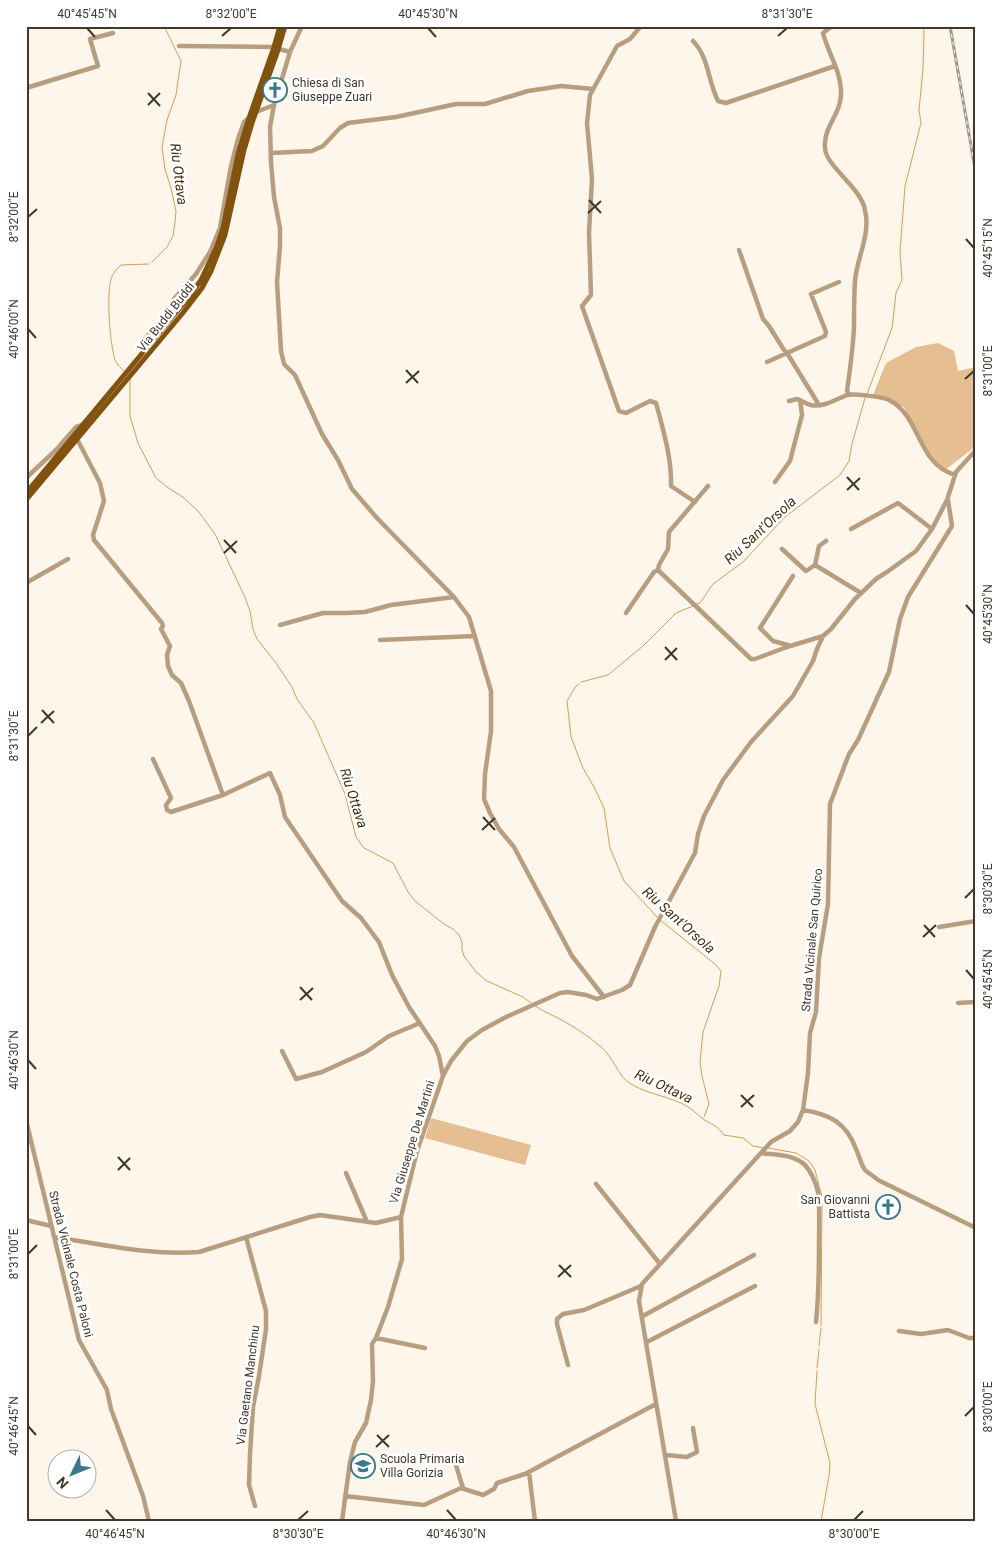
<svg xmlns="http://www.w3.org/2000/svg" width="1002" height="1547" font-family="Roboto,sans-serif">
<rect width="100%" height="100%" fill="#fef5eb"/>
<path fill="#e5be91" d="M 938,343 L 954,351 L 958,371 L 976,367 L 976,446 L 945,470 L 940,467 L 917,435 L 904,407 L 873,395 L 886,363 L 916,347 Z
M 431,1118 L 531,1145 L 525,1165 L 425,1138 Z"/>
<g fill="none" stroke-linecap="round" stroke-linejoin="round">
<path stroke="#d99d53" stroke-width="1" d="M 152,262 L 167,247 L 173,236 L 175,222 L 176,211 L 171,188 L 165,169 L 162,147 L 167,120 L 176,95 L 181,61 L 164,26
M 125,372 C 121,368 117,365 115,360 C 110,343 107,302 110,284 C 111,276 115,270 121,265 L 149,264
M 130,379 L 130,416 L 138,443 L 156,478 L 167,487 L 184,498 L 198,511 L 215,534 L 244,595 L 250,611 L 253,629 L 257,639 L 276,663 L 292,687 L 297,699 L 314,723 L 345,794 L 356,837 L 364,848 L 393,863 L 408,892 L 415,901 L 444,924 L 453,929 L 459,935 L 462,942 L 462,950 L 464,956 L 476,972 L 487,981 L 523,997 L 531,1003
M 867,394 L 892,328 L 896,293 L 902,280 L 900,252 L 905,186 L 921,123 L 919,110 L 923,69 L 924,31 L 922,26
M 697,604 L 700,603 L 713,584 L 743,562 L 785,517 L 840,475 L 849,461 L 852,444 L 865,398
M 581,682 L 608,675 L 643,646 L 676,613 L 693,606
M 579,684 L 576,686 L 567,701 L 571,737 L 583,768 L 594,787 L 604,808 L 610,848 L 624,881 L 657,917
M 660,920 L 715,964 L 721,971 L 719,986 L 703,1032 L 700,1062 L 702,1076 L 709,1104 L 704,1117
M 534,1005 C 542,1011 550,1014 558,1018 C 573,1026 587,1035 600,1046 C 614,1057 617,1076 631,1084 C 646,1093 665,1096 681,1103 C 690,1107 696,1113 703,1119 C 712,1125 717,1125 724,1135 L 743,1138 L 753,1146 L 764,1148
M 768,1148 L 796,1153 L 809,1161 L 815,1170 L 822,1197 L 821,1326
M 819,1346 L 821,1328
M 817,1368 L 819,1349
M 817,1371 L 815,1404 L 830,1463 L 829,1476 L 821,1521"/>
<path stroke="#b89e80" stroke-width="4.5" d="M 641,26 L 630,39 L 617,46 L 590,95 L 587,123 L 592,179 L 589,232 L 591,295 L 582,306 L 619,411 L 626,413 L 650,401 L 656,403 C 663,429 672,459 671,486 L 695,502
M 832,26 L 823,33 C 828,53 842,73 841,94 C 841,114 823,127 825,148 C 826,167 861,187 865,210 C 871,234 857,257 855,281 C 854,296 854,311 854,327 C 853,348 850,370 847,391 L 849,394
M 693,41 C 709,57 708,82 718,101 L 726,103 L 835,66
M 179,46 L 274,47
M 279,49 L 290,52
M 26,88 L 98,66 L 90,39 L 113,33
M 274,105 L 290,52 L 302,26
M 256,112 L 274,105 L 270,127 L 271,162 L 274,197 L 280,228 L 280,246 L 277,282 L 281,351 L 284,364 L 295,375 L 322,434 L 338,460 L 352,489 L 377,518 L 454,597 L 469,617 L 491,691 L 491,731 L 485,774 L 484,799 L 490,813 L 499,829 L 514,847 L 572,956 L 604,997
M 271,153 L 312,151 L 323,146 L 340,128 L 348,123 L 396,117 L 456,104 L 485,104 L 528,91 L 561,86 L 593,89
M 739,250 L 763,319 L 769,326 L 784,350 L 787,353 L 819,405
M 143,341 L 165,316 L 174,299 L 196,274 L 210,252 L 220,228 L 231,166 L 238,139 L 244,122 L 249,118
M 767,362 L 825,336 L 826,332 L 811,294 L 839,282
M 789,401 L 797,399 C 801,400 806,404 811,405 C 822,408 837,399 847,395 C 853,393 883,397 889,400 C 921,416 917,464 955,475
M 77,439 L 100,483 L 104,501 L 93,535 L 94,540 L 162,623 L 163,626 L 161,629 L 170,646 L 167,655 L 168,666 L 172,675 L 181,683 L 189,701 L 223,795
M 26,478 L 56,450 L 76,427 L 82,425
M 775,482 L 790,461 L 802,415 L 800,400
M 708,486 L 669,532 L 668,549 L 659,565 L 658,570 L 751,659 L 755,659 L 787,647 L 823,636
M 851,529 L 898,503 L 932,529
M 782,549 L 806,571 L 815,565 L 861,593
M 815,565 L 819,546 L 826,541
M 26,583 L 68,559
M 626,613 L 654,572 L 658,570
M 280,625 L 323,613 L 346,613 L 365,612 L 391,605 L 454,597
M 380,640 L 475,636
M 788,645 L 773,641 L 760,628 L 793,576
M 153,759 L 171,798 L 166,805 L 167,810 L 171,812 L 223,795 L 270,773 L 280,795 L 285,817 L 342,901 L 361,918 L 379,942 L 392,975 L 409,1007 L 435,1046 L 439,1056 L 443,1076
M 939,927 L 976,921
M 958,1003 L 976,1002
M 282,1051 L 296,1079 L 322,1072 L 366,1052 L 389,1036 L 420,1023
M 803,1110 C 829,1114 846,1122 856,1149 C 859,1155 861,1165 865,1170 C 869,1174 874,1176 878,1180 L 976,1228
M 26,1120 L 79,1340 L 107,1390 L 111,1409 L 143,1496 L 149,1521
M 761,1153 C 776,1155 793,1154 805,1165 C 811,1172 816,1183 818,1192 C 820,1208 819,1226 819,1242 C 819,1269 819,1295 816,1322
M 346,1173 L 367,1222
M 596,1184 L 660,1264
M 26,1220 L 51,1226
M 54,1237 C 102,1244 151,1256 199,1252 L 310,1217 L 320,1215 L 376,1223 L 401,1217
M 246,1237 L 266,1311 L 266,1329 L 259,1376 L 253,1407 L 250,1454 L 249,1485 L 255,1506
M 643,1316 L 754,1255
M 899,1331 L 921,1334 L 948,1330 L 969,1338 L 976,1338
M 376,1338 L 425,1348
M 647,1342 L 755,1286
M 568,1365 L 557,1324 L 557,1319 L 563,1314 L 584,1310 L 641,1286
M 666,1455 L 687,1457 L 697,1452 L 693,1428
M 455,1462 L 463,1488
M 529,1472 L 535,1521
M 345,1496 L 424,1505 L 461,1488 L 483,1495 L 494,1489 L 497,1483 L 525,1474 L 656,1404
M 342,1521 L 350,1462 L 355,1442 L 366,1423 L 371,1400 L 373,1381 L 372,1344 L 376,1338 L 388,1307 L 402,1259 L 401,1217 L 417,1151 L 443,1076 L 451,1061 L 467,1041 L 482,1030 L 506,1017 L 560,993 L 568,992 L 586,995 L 597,999 L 622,990 L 630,985 L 655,927 L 695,853 L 698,834 L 704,816 L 723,780 L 751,742 L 793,696 L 813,661 L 817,649 L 823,636 L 831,629 L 855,599 L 876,579 L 887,572 L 916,551 L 932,529 L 947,500 L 956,472 L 976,450
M 676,1521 L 639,1301 L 642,1284 L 771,1142 L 790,1131 L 798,1122 L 803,1110 L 808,1073 L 810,1033 L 816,1012 L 819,958 L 828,904 L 830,804 L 849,754 L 858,740 L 889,672 L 900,619 L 908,597 L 952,526 L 948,500"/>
<path stroke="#81530f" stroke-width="5" d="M 26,493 L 189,297 L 201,280 L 217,246 L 223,228 L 238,154 L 249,118 L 274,47 L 280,26
M 26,500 L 182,314 L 202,288 L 211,271 L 225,235 L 244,150 L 252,123 L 277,53 L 285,26"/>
<defs>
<path id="rail" d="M 950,26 L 976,174"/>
</defs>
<use href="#rail" stroke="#9e958b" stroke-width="3"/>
<use href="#rail" stroke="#fff" stroke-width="1" stroke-dasharray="4" stroke-linecap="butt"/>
</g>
<path fill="none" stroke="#40372d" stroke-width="2" d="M 87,28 L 95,37M 428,28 L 436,37M 222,36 L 231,28M 778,36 L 787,28M 148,93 L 160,106M 148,105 L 160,93M 589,200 L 601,213M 588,213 L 601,201M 28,217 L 37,209M 966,239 L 974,248M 28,329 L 36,338M 406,370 L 418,383M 965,379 L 974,371M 406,383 L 419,371M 847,477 L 859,490M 847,490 L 860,478M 224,540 L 236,553M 224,553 L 237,541M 966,605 L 974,614M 665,647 L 677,660M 665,660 L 677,648M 42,710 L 54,723M 41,723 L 54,711M 28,736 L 37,727M 483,817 L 495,830M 482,830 L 495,818M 965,898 L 974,889M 924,925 L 935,937M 923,937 L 936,925M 966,970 L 974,979M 300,987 L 312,1000M 300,1000 L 313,988M 28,1060 L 36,1069M 741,1095 L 753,1107M 741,1107 L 754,1095M 118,1157 L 130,1170M 118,1170 L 130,1158M 28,1254 L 37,1245M 559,1265 L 571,1277M 558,1277 L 571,1265M 965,1416 L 974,1407M 28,1426 L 36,1435M 377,1435 L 389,1447M 376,1447 L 389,1435M 106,1510 L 115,1520M 447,1510 L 456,1520M 298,1520 L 308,1511M 854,1520 L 863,1511"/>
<defs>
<symbol id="church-ring" viewBox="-11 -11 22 22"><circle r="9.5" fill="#fff" stroke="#39798c" stroke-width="1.5"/><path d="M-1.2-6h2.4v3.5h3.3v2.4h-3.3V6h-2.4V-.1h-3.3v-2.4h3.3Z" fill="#39798c"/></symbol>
<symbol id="school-ring" viewBox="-11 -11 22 22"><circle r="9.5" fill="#fff" stroke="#39798c" stroke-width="1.5"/><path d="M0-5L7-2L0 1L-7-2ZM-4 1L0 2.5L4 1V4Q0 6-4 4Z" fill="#39798c"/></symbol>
</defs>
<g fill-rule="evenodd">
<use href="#church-ring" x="261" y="76" width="28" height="28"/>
<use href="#church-ring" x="874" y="1193" width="28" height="28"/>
<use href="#school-ring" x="349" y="1452" width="28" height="28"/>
</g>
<g text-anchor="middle" stroke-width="5" stroke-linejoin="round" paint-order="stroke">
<g font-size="12" fill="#40372d" stroke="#fff" text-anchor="start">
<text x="292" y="87">Chiesa di San<tspan x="292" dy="14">Giuseppe Zuari</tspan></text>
<text x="870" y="1204" text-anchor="end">San Giovanni<tspan x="870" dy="14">Battista</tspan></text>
<text x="380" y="1463">Scuola Primaria<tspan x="380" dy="14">Villa Gorizia</tspan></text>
</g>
<g font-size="12" fill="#40372d" stroke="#fff">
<text transform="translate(166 317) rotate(-52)" y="4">Via Buddi Buddi</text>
<text transform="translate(812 940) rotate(-85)" y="4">Strada Vicinale San Quirico</text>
<text transform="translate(412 1142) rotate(-73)" y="4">Via Giuseppe De Martini</text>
<text transform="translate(71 1264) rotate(76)" y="4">Strada Vicinale Costa Paloni</text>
<text transform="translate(248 1385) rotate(-83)" y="4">Via Gaetano Manchinu</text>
</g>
<g font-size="14" font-style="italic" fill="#462d0d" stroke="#fff">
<text transform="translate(179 174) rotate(83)" y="5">Riu Ottava</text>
<text transform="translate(760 530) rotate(-43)" y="5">Riu Sant'Orsola</text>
<text transform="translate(354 798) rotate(72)" y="5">Riu Ottava</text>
<text transform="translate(679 920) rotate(42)" y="5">Riu Sant'Orsola</text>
<text transform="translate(664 1086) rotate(25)" y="5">Riu Ottava</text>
</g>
</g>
<rect width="1002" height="1547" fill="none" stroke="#ffffff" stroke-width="55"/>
<g transform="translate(72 1474) rotate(227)"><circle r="24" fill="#ffffff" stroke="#b3afab"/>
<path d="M0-4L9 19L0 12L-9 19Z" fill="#39798c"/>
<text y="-8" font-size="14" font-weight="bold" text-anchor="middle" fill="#40372d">N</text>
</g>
<rect x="28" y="28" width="946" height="1492" fill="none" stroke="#40372d" stroke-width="2"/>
<g font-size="12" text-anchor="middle" fill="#40372d">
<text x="87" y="18">40°45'45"N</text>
<text x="231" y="18">8°32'00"E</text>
<text x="428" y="18">40°45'30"N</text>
<text x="787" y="18">8°31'30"E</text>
<text transform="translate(14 217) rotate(-90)" y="4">8°32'00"E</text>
<text transform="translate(988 248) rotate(-90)" y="4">40°45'15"N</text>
<text transform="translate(14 329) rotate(-90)" y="4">40°46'00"N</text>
<text transform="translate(988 371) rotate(-90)" y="4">8°31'00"E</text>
<text transform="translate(988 614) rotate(-90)" y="4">40°45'30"N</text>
<text transform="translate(14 736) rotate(-90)" y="4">8°31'30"E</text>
<text transform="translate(988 889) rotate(-90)" y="4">8°30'30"E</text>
<text transform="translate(988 979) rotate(-90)" y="4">40°45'45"N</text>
<text transform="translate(14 1060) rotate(-90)" y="4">40°46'30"N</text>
<text transform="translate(14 1254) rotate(-90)" y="4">8°31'00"E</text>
<text transform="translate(988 1407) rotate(-90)" y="4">8°30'00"E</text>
<text transform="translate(14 1426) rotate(-90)" y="4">40°46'45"N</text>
<text x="115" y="1538">40°46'45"N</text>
<text x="298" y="1538">8°30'30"E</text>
<text x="456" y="1538">40°46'30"N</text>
<text x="854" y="1538">8°30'00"E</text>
</g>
</svg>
